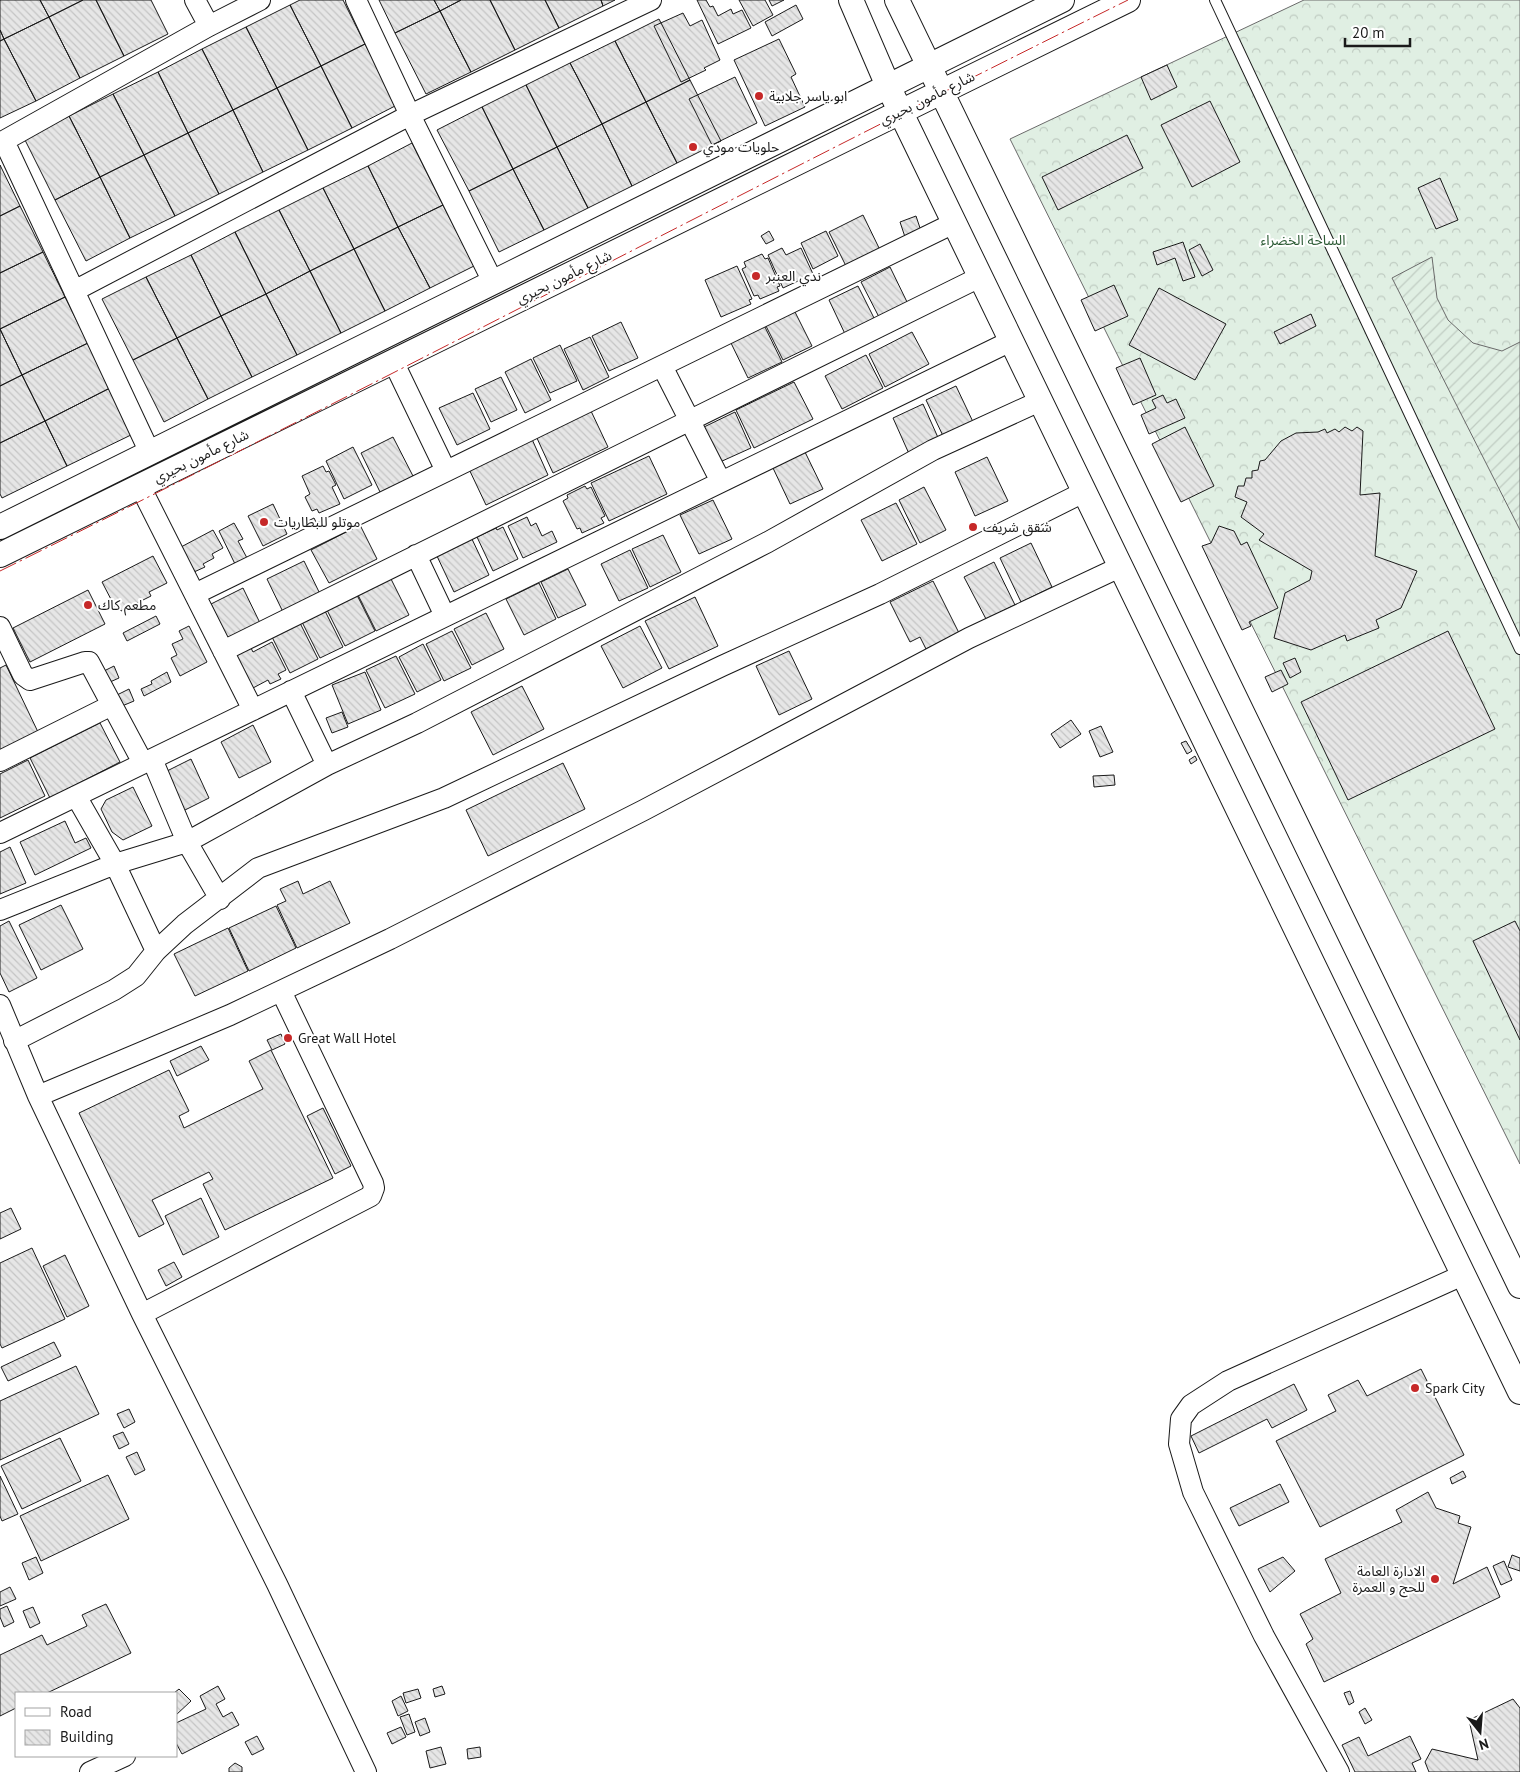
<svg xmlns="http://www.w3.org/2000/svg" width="1520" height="1772" font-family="'PT Sans','Noto Sans Arabic',sans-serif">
<defs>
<pattern id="forest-crowns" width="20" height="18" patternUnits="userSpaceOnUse" patternTransform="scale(1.25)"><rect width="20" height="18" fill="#e0efe3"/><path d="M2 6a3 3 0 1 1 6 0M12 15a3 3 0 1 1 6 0" fill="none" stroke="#c0ccc2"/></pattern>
<pattern id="garden-furrows" width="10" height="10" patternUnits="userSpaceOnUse" patternTransform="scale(1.25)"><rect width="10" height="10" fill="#e0efe3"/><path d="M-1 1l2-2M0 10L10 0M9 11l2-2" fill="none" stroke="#c0ccc2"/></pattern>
<pattern id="building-back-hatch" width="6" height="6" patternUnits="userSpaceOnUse" patternTransform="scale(1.25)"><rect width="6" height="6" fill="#e6e6e6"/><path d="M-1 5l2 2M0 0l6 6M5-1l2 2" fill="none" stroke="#c5c5c5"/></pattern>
</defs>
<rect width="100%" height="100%" fill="#fff"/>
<path fill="url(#forest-crowns)" stroke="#6a6a6a" d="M 1304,0 L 1520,0 L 1520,1164 L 1010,139 Z"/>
<path fill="url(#garden-furrows)" stroke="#6a6a6a" d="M 1432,257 L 1437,298 L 1448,320 L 1473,343 L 1502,351 L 1520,342 L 1520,530 L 1392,278 Z"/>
<path fill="url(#building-back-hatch)" stroke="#1a1a1a" d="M 0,0 L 40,0 L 49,17 L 4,39 L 0,30 Z
M 40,0 L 83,0 L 49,17 Z
M 83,0 L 96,0 L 124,56 L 80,78 L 49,17 Z
M 96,0 L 151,0 L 168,34 L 124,56 Z
M 300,0 L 343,0 L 365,44 L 321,66 L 290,5 Z
M 379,0 L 434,0 L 440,11 L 395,33 Z
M 434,0 L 461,0 L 440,11 Z
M 461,0 L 490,0 L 515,50 L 471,72 L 440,11 Z
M 490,0 L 545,0 L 559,28 L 515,50 Z
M 545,0 L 601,0 L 603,6 L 559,28 Z
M 601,0 L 615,0 L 603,6 Z
M 697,0 L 706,0 L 710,7 L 713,6 L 718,16 L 731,9 L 733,14 L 742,10 L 751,28 L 718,44 Z
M 739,0 L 765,0 L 773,15 L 753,26 Z
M 769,0 L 784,0 L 772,6 Z
M 290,5 L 321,66 L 277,88 L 246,27 Z
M 796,5 L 803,19 L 772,36 L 765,22 Z
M 440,11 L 471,72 L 426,94 L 395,33 Z
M 683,13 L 690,26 L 702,20 L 720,60 L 704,68 L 706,70 L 681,82 L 654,26 Z
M 49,17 L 80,78 L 36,101 L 4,39 Z
M 659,19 L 690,80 L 646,102 L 615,41 Z
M 246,27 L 277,88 L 233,110 L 202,49 Z
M 0,30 L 4,39 L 0,41 Z
M 4,39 L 36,101 L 0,118 L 0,41 Z
M 779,39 L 796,74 L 791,77 L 805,107 L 765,126 L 734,60 Z
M 615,41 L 646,102 L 602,124 L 570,63 Z
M 365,44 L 397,105 L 352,128 L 321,66 Z
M 202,49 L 233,110 L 188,133 L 158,72 Z
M 570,63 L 602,124 L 557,147 L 526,85 Z
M 1167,65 L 1177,87 L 1151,100 L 1141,77 Z
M 321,66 L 352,128 L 308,150 L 277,88 Z
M 158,72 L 188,133 L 144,155 L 113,94 Z
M 735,77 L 757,123 L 712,145 L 689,99 Z
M 690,80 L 721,141 L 677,163 L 646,102 Z
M 526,85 L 557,147 L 513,169 L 482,107 Z
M 277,88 L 308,150 L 263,172 L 233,110 Z
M 113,94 L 144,155 L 100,177 L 69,116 Z
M 1210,101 L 1240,162 L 1192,187 L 1161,125 Z
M 646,102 L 677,163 L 632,186 L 602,124 Z
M 482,107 L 513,169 L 469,191 L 437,130 Z
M 233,110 L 263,172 L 219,194 L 188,133 Z
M 69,116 L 100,177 L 55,200 L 24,138 Z
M 602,124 L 632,186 L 588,208 L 557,147 Z
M 188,133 L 219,194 L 175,216 L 144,155 Z
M 1127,135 L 1143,168 L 1058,210 L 1042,177 Z
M 412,143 L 443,205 L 398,227 L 368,166 Z
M 557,147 L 588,208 L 544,230 L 513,169 Z
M 144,155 L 175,216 L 130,238 L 100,177 Z
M 0,165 L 20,206 L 0,216 Z
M 368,166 L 398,227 L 354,249 L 323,188 Z
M 513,169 L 544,230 L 499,252 L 469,191 Z
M 100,177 L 130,238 L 86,261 L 55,200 Z
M 1440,178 L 1458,220 L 1436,229 L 1418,188 Z
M 323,188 L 354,249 L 310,271 L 279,210 Z
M 443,205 L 474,266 L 430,288 L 398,227 Z
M 20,206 L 43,252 L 0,273 L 0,216 Z
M 279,210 L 310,271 L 266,294 L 235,232 Z
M 863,215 L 880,250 L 846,266 L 829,232 Z
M 916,216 L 922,234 L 906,240 L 900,222 Z
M 398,227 L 430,288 L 385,311 L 354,249 Z
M 769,231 L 774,240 L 766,244 L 761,236 Z
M 826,231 L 838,256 L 813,269 L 801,243 Z
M 235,232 L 266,294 L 221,316 L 191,255 Z
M 1183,242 L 1195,277 L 1183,281 L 1175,258 L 1157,265 L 1153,252 Z
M 1200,244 L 1213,270 L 1202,276 L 1189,250 Z
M 782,248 L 786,255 L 801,248 L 813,274 L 783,288 L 768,255 Z
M 354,249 L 385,311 L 341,333 L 310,271 Z
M 43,252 L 65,297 L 0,329 L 0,273 Z
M 762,254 L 765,259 L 768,258 L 780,286 L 777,287 L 779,291 L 760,299 L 758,295 L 754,296 L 742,269 L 746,267 L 744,262 Z
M 191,255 L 221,316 L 177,338 L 146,277 Z
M 737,266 L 752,299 L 749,300 L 751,304 L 721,317 L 705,280 Z
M 890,267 L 908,304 L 880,319 L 861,282 Z
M 310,271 L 341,333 L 297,355 L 266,294 Z
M 146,277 L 177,338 L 133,360 L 102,299 Z
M 1114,285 L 1128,316 L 1095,331 L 1081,300 Z
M 858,286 L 876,322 L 846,336 L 829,300 Z
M 1159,288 L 1226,324 L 1195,380 L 1129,345 Z
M 266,294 L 297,355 L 252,377 L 221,316 Z
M 65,297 L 88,343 L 22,375 L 0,329 Z
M 794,310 L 812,346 L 783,360 L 765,324 Z
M 1311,314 L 1316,326 L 1280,344 L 1274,332 Z
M 221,316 L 252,377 L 208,399 L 177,338 Z
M 621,322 L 638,358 L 609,371 L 592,336 Z
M 764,325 L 782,362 L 748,378 L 730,341 Z
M 0,329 L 22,375 L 0,386 Z
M 912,332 L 929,364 L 885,387 L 869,354 Z
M 590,337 L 609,377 L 583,390 L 564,349 Z
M 177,338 L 208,399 L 164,422 L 133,360 Z
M 88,343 L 110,388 L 45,421 L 22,375 Z
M 560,345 L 577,381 L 550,393 L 533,358 Z
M 866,355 L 883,388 L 842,409 L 825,376 Z
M 1140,358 L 1156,395 L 1133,405 L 1116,368 Z
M 531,359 L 551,400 L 525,413 L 505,372 Z
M 22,375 L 45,421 L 0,443 L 0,386 Z
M 501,377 L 517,410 L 491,422 L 475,389 Z
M 794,382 L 813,419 L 754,448 L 736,410 Z
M 956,386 L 974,424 L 944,438 L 926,400 Z
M 110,388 L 133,434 L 67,466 L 45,421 Z
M 473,393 L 490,429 L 457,445 L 439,408 Z
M 1163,395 L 1167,403 L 1176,399 L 1185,418 L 1149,434 L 1141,415 L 1156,408 L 1152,400 Z
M 923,404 L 940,442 L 910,456 L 893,418 Z
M 591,411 L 608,447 L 553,473 L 536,436 Z
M 735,412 L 751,448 L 720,462 L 704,427 Z
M 45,421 L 67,466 L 2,498 L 0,494 L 0,443 Z
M 1185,427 L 1214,486 L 1181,502 L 1152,444 Z
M 1345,427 L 1352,431 L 1357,427 L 1363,431 L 1360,495 L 1380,493 L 1375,556 L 1417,571 L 1401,608 L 1376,620 L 1379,628 L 1347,641 L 1345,635 L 1311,650 L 1274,638 L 1285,593 L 1310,580 L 1312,571 L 1259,540 L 1264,534 L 1241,517 L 1247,502 L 1235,497 L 1238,486 L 1244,486 L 1246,478 L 1252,478 L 1252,471 L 1258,470 L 1260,461 L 1265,460 L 1281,441 L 1296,433 L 1318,432 L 1325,429 L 1327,433 L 1335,429 L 1339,432 Z
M 393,437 L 414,478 L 381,494 L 361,453 Z
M 531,437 L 548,475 L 486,505 L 468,467 Z
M 353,447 L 372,485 L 344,499 L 326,461 Z
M 805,452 L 823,489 L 790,504 L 773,468 Z
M 649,456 L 667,494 L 609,521 L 591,483 Z
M 987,457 L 1008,501 L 975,516 L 955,472 Z
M 323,466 L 326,472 L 329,471 L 336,485 L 332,487 L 340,504 L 319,513 L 317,509 L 312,511 L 305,497 L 310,494 L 302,476 Z
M 585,486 L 587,489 L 591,487 L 605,516 L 601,518 L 604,523 L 582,533 L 580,528 L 577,529 L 563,501 L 568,498 L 567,495 Z
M 924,487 L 946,530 L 920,543 L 899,500 Z
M 713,500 L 732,539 L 699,554 L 680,515 Z
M 896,503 L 917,544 L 882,561 L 861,520 Z
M 273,504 L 287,534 L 263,546 L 248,516 Z
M 527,517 L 531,526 L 536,523 L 542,536 L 552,531 L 557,542 L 523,558 L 508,526 Z
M 314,518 L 318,526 L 310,530 L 306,522 Z
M 234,523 L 243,539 L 238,541 L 247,558 L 235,564 L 219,531 Z
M 360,525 L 377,559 L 329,583 L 311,550 Z
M 1219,526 L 1234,531 L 1241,545 L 1247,542 L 1278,608 L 1249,622 L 1251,626 L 1242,630 L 1202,546 L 1211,543 Z
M 503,527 L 518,559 L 493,571 L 477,537 L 496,528 L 497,530 Z
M 213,530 L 223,548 L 212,554 L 214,558 L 203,564 L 205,567 L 194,572 L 181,547 Z
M 663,535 L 681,572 L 650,587 L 632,549 Z
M 471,537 L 489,575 L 454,592 L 436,554 Z
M 1031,543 L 1052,587 L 1021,602 L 1000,558 Z
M 630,550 L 648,588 L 619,601 L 601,564 Z
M 153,556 L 167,583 L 149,592 L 151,596 L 121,611 L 119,608 L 116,609 L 102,582 Z
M 304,561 L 321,596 L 283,612 L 267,579 Z
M 994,562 L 1015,605 L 986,619 L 964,577 Z
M 568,569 L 586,605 L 558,618 L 541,582 Z
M 390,577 L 409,615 L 376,631 L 357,593 Z
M 933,581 L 959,633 L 926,649 L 920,637 L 910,642 L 890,602 Z
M 539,583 L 556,619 L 524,635 L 506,599 Z
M 243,588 L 260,623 L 227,638 L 211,604 Z
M 88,590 L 105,624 L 30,662 L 13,628 Z
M 356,593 L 375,631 L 345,646 L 326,608 Z
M 695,597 L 718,646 L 669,669 L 645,621 Z
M 324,609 L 343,647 L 320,658 L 301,620 Z
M 486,613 L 504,649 L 472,665 L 454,629 Z
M 156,616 L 160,624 L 127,641 L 123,633 Z
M 299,621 L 318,659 L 290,673 L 271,635 Z
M 189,626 L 207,662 L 180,676 L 171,658 L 177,655 L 172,644 L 183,639 L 179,631 Z
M 640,626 L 662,668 L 623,688 L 601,646 Z
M 452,631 L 471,668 L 444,681 L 426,644 Z
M 1448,631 L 1495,729 L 1348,800 L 1301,702 Z
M 272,642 L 286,670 L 278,674 L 281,679 L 270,684 L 268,680 L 253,688 L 236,656 L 251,648 L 253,652 Z
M 423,644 L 441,680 L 417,692 L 399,657 Z
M 789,651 L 812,699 L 779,715 L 756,666 Z
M 396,656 L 415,694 L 385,708 L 366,670 Z
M 1295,658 L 1301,672 L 1290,678 L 1283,663 Z
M 6,665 L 38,732 L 0,750 L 0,668 Z
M 114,666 L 119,678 L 110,682 L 104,671 Z
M 1281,670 L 1288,684 L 1272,692 L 1265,677 Z
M 167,672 L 171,682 L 144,696 L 141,689 L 152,684 L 151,681 Z
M 365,672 L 381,710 L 348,724 L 332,685 Z
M 522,686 L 544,729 L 493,755 L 471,712 Z
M 129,689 L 134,701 L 122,706 L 117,695 Z
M 342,712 L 348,727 L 332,733 L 326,718 Z
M 1071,720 L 1081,734 L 1060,748 L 1051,734 Z
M 100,723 L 120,762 L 50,798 L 30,758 Z
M 253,725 L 271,762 L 239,778 L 221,742 Z
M 1101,726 L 1113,752 L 1100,757 L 1089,731 Z
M 1186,741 L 1192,751 L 1187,754 L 1181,743 Z
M 1195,756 L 1197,760 L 1191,764 L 1189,760 Z
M 191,759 L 209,798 L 181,812 L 163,773 Z
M 28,760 L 45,796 L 0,818 L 0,774 Z
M 563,763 L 585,809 L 488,856 L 466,810 Z
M 1114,775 L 1115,785 L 1094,787 L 1093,776 Z
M 133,787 L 152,826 L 123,840 L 112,832 L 101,809 L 106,800 Z
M 65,821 L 75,843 L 86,838 L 91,848 L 35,875 L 20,842 Z
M 10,847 L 26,883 L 0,894 L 0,852 Z
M 298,881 L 303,894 L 330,881 L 350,923 L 297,948 L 277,905 L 286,901 L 280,889 Z
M 61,905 L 83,949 L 41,970 L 19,925 Z
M 276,906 L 296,948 L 249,971 L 229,928 Z
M 9,921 L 37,978 L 9,992 L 0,973 L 0,926 Z
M 1515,921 L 1520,931 L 1520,1040 L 1473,941 Z
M 228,928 L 248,971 L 195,996 L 174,954 Z
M 281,1034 L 285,1044 L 272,1050 L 267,1040 Z
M 201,1046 L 209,1060 L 177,1076 L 170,1061 Z
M 271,1050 L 333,1178 L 225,1230 L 203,1184 L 213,1179 L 209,1172 L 152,1200 L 164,1224 L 139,1237 L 79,1113 L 169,1070 L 189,1111 L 179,1116 L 184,1128 L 263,1089 L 249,1061 Z
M 323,1108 L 351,1166 L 335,1174 L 307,1116 Z
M 201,1198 L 219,1237 L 183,1255 L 165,1216 Z
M 11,1208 L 21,1229 L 0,1239 L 0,1213 Z
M 32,1248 L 65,1319 L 2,1348 L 0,1344 L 0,1263 Z
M 65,1255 L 89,1306 L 67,1317 L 43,1266 Z
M 174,1262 L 182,1277 L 166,1286 L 158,1270 Z
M 54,1342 L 61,1356 L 8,1381 L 1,1367 Z
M 76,1366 L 99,1414 L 0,1460 L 0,1401 Z
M 1421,1369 L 1464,1455 L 1320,1527 L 1276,1441 L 1336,1411 L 1328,1395 L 1358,1380 L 1367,1396 Z
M 1294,1384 L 1307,1410 L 1272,1428 L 1267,1419 L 1199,1453 L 1191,1436 Z
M 129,1409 L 135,1422 L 124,1428 L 117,1414 Z
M 123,1432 L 129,1444 L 119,1449 L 113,1436 Z
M 60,1438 L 81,1481 L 22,1509 L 1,1466 Z
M 137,1452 L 145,1470 L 135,1475 L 126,1457 Z
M 1463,1471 L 1466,1477 L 1452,1484 L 1450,1478 Z
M 108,1475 L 129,1519 L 41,1561 L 20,1516 Z
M 0,1476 L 18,1514 L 2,1521 L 0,1516 Z
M 1280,1484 L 1289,1502 L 1239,1526 L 1230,1508 Z
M 1428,1492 L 1436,1508 L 1460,1516 L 1458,1523 L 1471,1527 L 1453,1584 L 1487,1567 L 1500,1597 L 1324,1682 L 1306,1644 L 1313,1639 L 1300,1614 L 1341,1593 L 1325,1559 L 1402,1522 L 1396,1510 Z
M 1512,1555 L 1520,1558 L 1520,1571 L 1508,1567 Z
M 36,1557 L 43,1573 L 29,1580 L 22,1563 Z
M 1283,1557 L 1295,1571 L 1270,1592 L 1258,1569 Z
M 1504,1561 L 1512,1580 L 1501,1585 L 1493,1566 Z
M 10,1587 L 16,1599 L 0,1606 L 0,1592 Z
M 106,1604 L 131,1653 L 47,1693 L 16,1693 L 16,1708 L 0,1716 L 0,1655 L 42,1635 L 47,1645 L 87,1626 L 82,1615 Z
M 7,1606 L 14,1622 L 4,1627 L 0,1617 L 0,1609 Z
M 33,1607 L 40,1623 L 30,1628 L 23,1611 Z
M 218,1686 L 225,1699 L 216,1704 L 223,1717 L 232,1712 L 239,1725 L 182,1754 L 176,1743 L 176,1723 L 206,1709 L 200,1696 Z
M 442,1686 L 445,1694 L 435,1697 L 433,1689 Z
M 179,1689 L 191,1701 L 176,1715 L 176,1693 L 174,1693 Z
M 418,1689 L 421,1698 L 406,1703 L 403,1693 Z
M 1350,1691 L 1354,1702 L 1349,1705 L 1344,1693 Z
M 401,1696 L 408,1711 L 398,1716 L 392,1701 Z
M 1513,1699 L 1520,1708 L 1520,1772 L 1429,1772 L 1425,1762 L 1432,1749 L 1478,1760 L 1469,1720 Z
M 1365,1708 L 1372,1720 L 1365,1724 L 1359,1712 Z
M 409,1714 L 415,1732 L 407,1735 L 400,1717 Z
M 425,1718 L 430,1732 L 420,1736 L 415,1722 Z
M 401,1727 L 406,1737 L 392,1744 L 387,1733 Z
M 257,1736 L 264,1749 L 252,1755 L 245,1742 Z
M 1410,1736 L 1421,1759 L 1412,1763 L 1416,1772 L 1355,1772 L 1342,1745 L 1359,1737 L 1368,1756 Z
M 441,1747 L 446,1764 L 430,1768 L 426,1751 Z
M 480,1747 L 481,1757 L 468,1759 L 467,1749 Z
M 235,1763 L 242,1767 L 242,1772 L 229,1772 L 229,1768 Z"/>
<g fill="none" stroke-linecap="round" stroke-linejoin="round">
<defs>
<path id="service" d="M 1215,0 L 1520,649"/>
<path id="minor" d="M 195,0 L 209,26
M 356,0 L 410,115 L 493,282
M 4,141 L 150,453
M 0,143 L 209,26 L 260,0
M 74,291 L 410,115 L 651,0
M 393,361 L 446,471
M 662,366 L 721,482
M 140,486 L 253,710
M 416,555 L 445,616
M 195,594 L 954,223
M 0,627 L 23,675 L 30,680 L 85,662 L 89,662 L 143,763
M 223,651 L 980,277
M 291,691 L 327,765
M 152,759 L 187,842 L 220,899
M 0,761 L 112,705
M 76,796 L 115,864 L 156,951
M 0,833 L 1011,341
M 0,910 L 115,864 L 187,842 L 327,765 L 417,723 L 768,542 L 933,450 L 1040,401
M 0,1005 L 38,1096 L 142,1314 L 277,1584 L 366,1772
M 14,1041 L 114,990 L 136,976 L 156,951 L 185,924 L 258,868 L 444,798 L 722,666 L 880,594 L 1084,492
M 38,1096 L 230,1015 L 390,939 L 644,810 L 969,638 L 1120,567
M 142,1314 L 371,1196 L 374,1188 L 373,1183 L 281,991
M 90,1772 L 125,1756
M 1339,1772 L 1264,1636 L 1193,1492 L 1179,1444 L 1181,1419 L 1191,1405 L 1228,1381 L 1463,1275"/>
<path id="tertiary" d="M 851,0 L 888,86 L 1520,1392
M 897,0 L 1520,1286
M 0,527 L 1062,0
M 0,555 L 1128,0"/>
</defs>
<use href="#service" stroke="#1a1a1a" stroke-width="12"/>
<use href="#minor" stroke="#1a1a1a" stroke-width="22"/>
<use href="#tertiary" stroke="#1a1a1a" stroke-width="26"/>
<use href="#service" stroke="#fff" stroke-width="10"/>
<use href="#minor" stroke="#fff" stroke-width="20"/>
<use href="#tertiary" stroke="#fff" stroke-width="24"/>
<path stroke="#c62828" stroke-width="1" stroke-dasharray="18 4 2.5 4" stroke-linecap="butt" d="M 0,571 C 378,384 750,187 1128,0"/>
</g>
<g fill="#c62828" stroke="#fff" stroke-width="2">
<circle cx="759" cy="96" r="5"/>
<circle cx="693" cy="147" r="5"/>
<circle cx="756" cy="276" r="5"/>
<circle cx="264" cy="522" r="5"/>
<circle cx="973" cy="527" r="5"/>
<circle cx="88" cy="605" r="5"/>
<circle cx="288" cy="1038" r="5"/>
<circle cx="1415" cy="1388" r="5"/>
<circle cx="1435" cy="1579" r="5"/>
</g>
<g text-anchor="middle" stroke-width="4" stroke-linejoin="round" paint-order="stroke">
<g font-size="14" fill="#1a1a1a" stroke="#fff" text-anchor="start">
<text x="769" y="101">ابو ياسر جلابية</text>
<text x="703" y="152">حلويات مودي</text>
<text x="766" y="281">ندي العنبر</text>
<text x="274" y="527">موتلو للبطاريات</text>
<text x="983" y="532">شقق شريف</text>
<text x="98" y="610">مطعم كاك</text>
<text x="298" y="1043">Great Wall Hotel</text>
<text x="1425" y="1393">Spark City</text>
<text x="1425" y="1576" text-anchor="end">الادارة العامة<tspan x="1425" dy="16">للحج و العمرة</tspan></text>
</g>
<g font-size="14" fill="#1a1a1a" stroke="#fff">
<text transform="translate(927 98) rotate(-26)" y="5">شارع مأمون بحيري</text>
<text transform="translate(564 277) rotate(-26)" y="5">شارع مأمون بحيري</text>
<text transform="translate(201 456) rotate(-26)" y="5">شارع مأمون بحيري</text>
</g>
<g font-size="14" fill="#2b5a34" stroke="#fff">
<text x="1303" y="245">الساحة الخضراء</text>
</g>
</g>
<rect x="15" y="1692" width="162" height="65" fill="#ffffff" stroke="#a3a3a3"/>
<rect x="25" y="1708" width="25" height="8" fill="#ffffff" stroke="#a3a3a3"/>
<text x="60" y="1717" font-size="15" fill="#1a1a1a">Road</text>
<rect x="25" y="1730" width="25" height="15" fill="url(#building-back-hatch)" stroke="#a3a3a3"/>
<text x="60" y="1742" font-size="15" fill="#1a1a1a">Building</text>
<g transform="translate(1480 1732) rotate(163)" stroke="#ffffff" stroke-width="4" paint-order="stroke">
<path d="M0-4L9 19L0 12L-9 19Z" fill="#1a1a1a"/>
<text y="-8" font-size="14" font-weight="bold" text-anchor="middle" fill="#1a1a1a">N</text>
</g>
<path d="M1345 38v8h65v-8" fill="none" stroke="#1a1a1a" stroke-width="2.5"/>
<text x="1352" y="38" font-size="15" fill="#1a1a1a" stroke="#ffffff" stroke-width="4" paint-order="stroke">20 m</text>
</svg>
